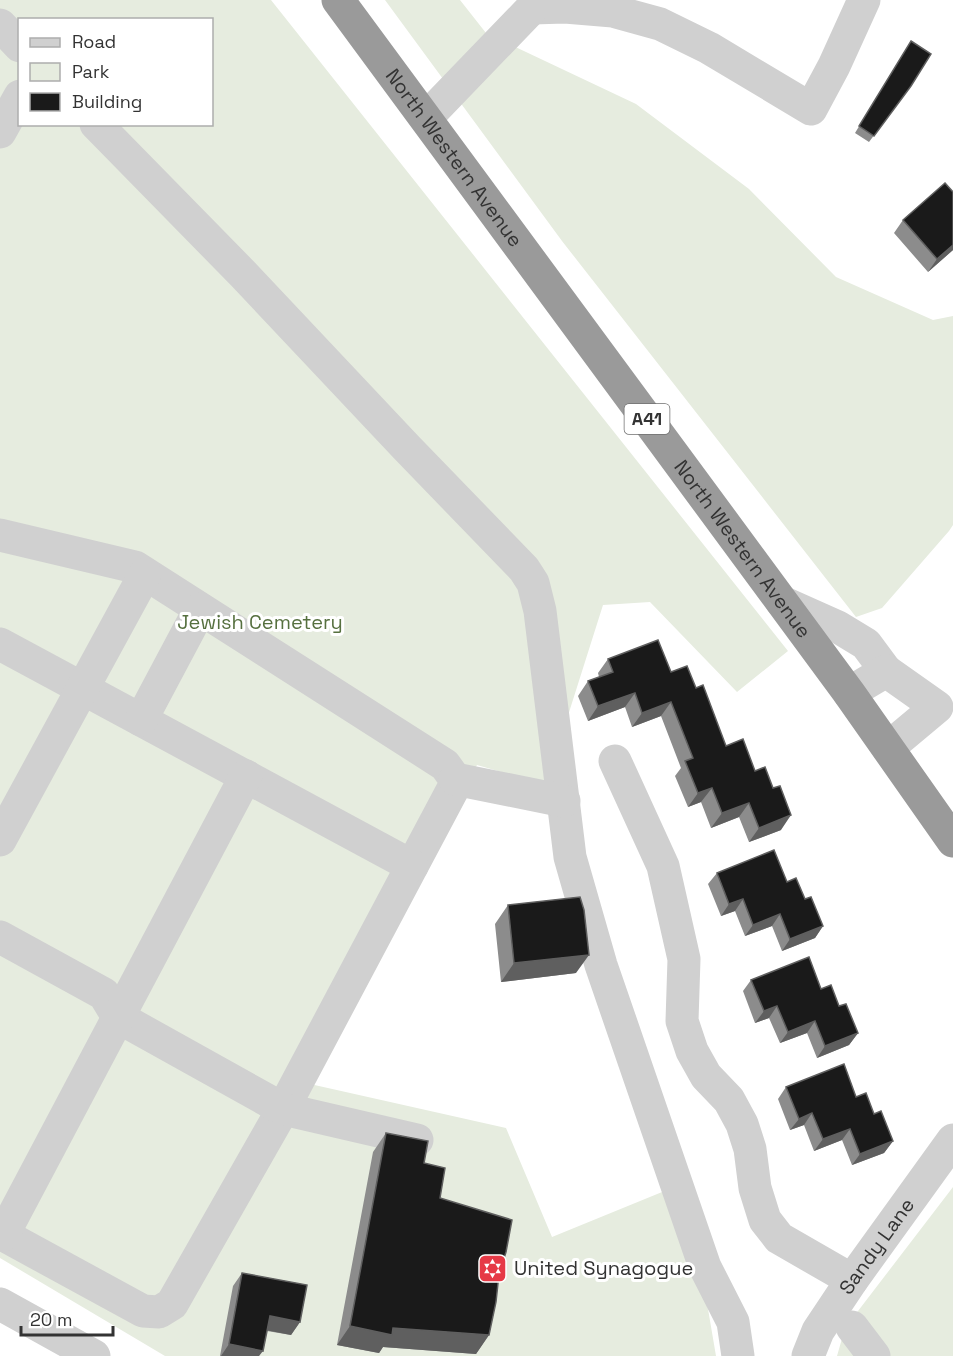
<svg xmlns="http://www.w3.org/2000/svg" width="953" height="1356" font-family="'Space Grotesk',sans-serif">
<rect width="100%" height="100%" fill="#fff"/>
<path fill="#e6ecdf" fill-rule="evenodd" d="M 0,0 L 271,0 L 788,651 L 737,692 L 650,602 L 603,605 L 546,785 L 477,765 L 310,1084 L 506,1128 L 552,1237 L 667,1190 L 708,1309 L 716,1356 L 165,1356 L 0,1258 ZM 20,20 L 212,20 L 212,124 L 20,124 Z
M 385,0 L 460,0 L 486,33 L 636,104 L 749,189 L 836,277 L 933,320 L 953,316 L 953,525 L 949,531 L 882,608 L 856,617 L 562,241 Z
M 953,1187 L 953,1356 L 837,1356 L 845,1328 Z"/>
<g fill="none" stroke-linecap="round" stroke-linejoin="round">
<g stroke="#d0d0d0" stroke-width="33">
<path d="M 532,8 L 565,7 L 613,11 L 660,24 L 709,48 L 811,109 L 834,66 L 864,0"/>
<path d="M 0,25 L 20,46"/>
<path d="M 426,118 L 532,8 L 536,0"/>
<path d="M 96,124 L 243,274 L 406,447 L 524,569 L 533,583 L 540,611 L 570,857 L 601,965 L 705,1267 L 733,1322 L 738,1356"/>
<path d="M 0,132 L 20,96"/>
<path d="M 0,535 L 135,567 L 445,765 L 455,779 L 454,787 L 283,1109 L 172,1304 L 159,1312 L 143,1311 L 0,1233"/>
<path d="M 782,602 L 838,627 L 866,644 L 886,671"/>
<path d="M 0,644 L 412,866"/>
<path d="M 849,693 L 886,671 L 937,707 L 888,748"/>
<path d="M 141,720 L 200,609"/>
<path d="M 615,761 L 663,866 L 684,959 L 682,1021 L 692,1051 L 706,1076 L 729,1100 L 742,1124 L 750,1149 L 755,1188 L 765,1220 L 779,1238 L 852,1280"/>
<path d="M 455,779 L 564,801"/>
<path d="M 0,840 L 145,574"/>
<path d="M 0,937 L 104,994 L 118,1017 L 283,1109 L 417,1140"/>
<path d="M 3,1235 L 246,776"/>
<path d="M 0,1304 L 94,1356"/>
<path d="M 852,1327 L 874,1356"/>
<path id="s1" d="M 808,1356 L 818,1331 L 852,1280 L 953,1140"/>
</g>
<path stroke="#9a9a9a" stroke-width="33" id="s2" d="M 338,0 L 849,693 L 953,841"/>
</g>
<path fill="#8c8c8c" d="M 911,41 L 911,86 L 869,142 L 855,133 Z
M 953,192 L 953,250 L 928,272 L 894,233 L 903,220 Z
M 608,659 L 671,672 L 696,688 L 726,746 L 755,771 L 781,830 L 749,842 L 739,817 L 711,828 L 701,802 L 688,807 L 675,776 L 681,768 L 661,716 L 632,727 L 625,707 L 588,721 L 578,696 L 588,681 L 599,677 L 598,673 Z
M 717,873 L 787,882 L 805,899 L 823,926 L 815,938 L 782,951 L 772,926 L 745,936 L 735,911 L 721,916 L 708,884 Z
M 508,905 L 576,973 L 501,982 L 495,924 Z
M 751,980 L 821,989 L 839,1006 L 858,1033 L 849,1045 L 817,1058 L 807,1033 L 780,1043 L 769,1018 L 755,1023 L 743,991 Z
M 786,1087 L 856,1097 L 874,1114 L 893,1141 L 884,1153 L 852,1165 L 842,1140 L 814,1151 L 804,1125 L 790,1130 L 778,1099 Z
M 386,1133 L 424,1163 L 440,1198 L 499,1274 L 489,1335 L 476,1354 L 383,1347 L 379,1353 L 337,1345 L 373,1152 Z
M 242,1273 L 300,1322 L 291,1335 L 267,1331 L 259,1356 L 220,1356 L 233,1286 Z"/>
<path fill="#5f5f5f" d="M 953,245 L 953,250 L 928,272 L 937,259 Z
M 635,693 L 625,707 L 588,721 L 598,706 Z
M 671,702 L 661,716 L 632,727 L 642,713 Z
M 712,788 L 701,802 L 688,807 L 698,793 Z
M 749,803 L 739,817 L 711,828 L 722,813 Z
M 791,815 L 781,830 L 749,842 L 759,828 Z
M 743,899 L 735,911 L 721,916 L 729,904 Z
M 780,914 L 772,926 L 745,936 L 753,925 Z
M 823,926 L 815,938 L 782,951 L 790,939 Z
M 589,955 L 576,973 L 501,982 L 514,963 Z
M 777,1006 L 769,1018 L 755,1023 L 764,1011 Z
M 815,1021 L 807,1033 L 780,1043 L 788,1032 Z
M 858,1033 L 849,1045 L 817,1058 L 825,1046 Z
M 812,1113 L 804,1125 L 790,1130 L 799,1119 Z
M 850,1129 L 842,1140 L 814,1151 L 823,1139 Z
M 893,1141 L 884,1153 L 852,1165 L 860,1154 Z
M 270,1316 L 300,1322 L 291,1335 L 260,1329 Z
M 350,1326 L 393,1328 L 489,1335 L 476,1354 L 383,1347 L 379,1353 L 337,1345 Z
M 229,1344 L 263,1351 L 259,1356 L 221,1356 Z"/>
<path fill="#1a1a1a" stroke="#5f5f5f" stroke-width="1.5" d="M 911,41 L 931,54 L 911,86 L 874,136 L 859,126 Z
M 945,183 L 953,192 L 953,245 L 937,259 L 903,220 Z
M 658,640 L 671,672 L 687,666 L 696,688 L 703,685 L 726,746 L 743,739 L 755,771 L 765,767 L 773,788 L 780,786 L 791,815 L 759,828 L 749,803 L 722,813 L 712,788 L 698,793 L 685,761 L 693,758 L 671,702 L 642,713 L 635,693 L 598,706 L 588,681 L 613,672 L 608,659 Z
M 774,850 L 787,882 L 796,878 L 805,899 L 811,897 L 823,926 L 790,939 L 780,914 L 753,925 L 743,899 L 729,904 L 717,873 Z
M 580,897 L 584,910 L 589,955 L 514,963 L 508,905 Z
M 809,957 L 821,989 L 831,985 L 839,1006 L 846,1004 L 858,1033 L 825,1046 L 815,1021 L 788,1032 L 777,1006 L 764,1011 L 751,980 Z
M 844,1064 L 856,1097 L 866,1093 L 874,1114 L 881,1111 L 893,1141 L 860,1154 L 850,1129 L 823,1139 L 812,1113 L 799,1119 L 786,1087 Z
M 386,1133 L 428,1141 L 424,1163 L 445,1168 L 440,1198 L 512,1220 L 506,1252 L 499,1274 L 496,1302 L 489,1335 L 393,1328 L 392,1335 L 350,1326 Z
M 242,1273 L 307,1285 L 300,1322 L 270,1316 L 263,1351 L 229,1344 Z"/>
<defs>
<symbol id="synagogue-square" viewBox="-11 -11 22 22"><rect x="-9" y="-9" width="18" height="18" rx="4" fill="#e63946" stroke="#fff"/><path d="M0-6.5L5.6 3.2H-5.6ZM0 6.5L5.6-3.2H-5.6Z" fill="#fff"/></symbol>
</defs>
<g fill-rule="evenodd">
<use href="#synagogue-square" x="476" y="1252" width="33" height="33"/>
</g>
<g text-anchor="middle" stroke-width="6" stroke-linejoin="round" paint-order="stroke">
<rect fill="#fff" stroke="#707070" stroke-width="1.5" x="624.5" y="404" width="45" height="30" rx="4.5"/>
<g font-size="18" font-weight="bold" fill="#333">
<text x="647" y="425">A41</text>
</g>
<g font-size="20" fill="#333" stroke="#fff">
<text dy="7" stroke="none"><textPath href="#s2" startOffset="196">North Western Avenue</textPath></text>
<text dy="7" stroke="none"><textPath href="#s2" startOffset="682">North Western Avenue</textPath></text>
<text dy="7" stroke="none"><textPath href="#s1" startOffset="130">Sandy Lane</textPath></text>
</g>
<g font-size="20" fill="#56703f" stroke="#fff">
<text x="260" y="629">Jewish Cemetery</text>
</g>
<g font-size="20" fill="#333" stroke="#fff" text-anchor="start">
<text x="514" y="1275">United Synagogue</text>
</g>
</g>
<rect x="18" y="18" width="195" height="108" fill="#ffffff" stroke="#adadad" stroke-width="1.5"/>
<rect x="30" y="38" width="30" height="9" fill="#d0d0d0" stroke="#adadad" stroke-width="1.5"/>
<text x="72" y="48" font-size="18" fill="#333333">Road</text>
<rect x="30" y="63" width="30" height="18" fill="#e6ecdf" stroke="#adadad" stroke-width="1.5"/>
<text x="72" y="78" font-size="18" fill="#333333">Park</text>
<rect x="30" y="93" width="30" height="18" fill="#1a1a1a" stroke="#adadad" stroke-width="1.5"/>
<text x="72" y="108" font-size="18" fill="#333333">Building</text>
<path d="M21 1326v9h92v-9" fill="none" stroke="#333333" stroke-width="3"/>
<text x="30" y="1326" font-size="18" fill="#333333" stroke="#ffffff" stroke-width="4.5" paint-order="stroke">20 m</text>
</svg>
